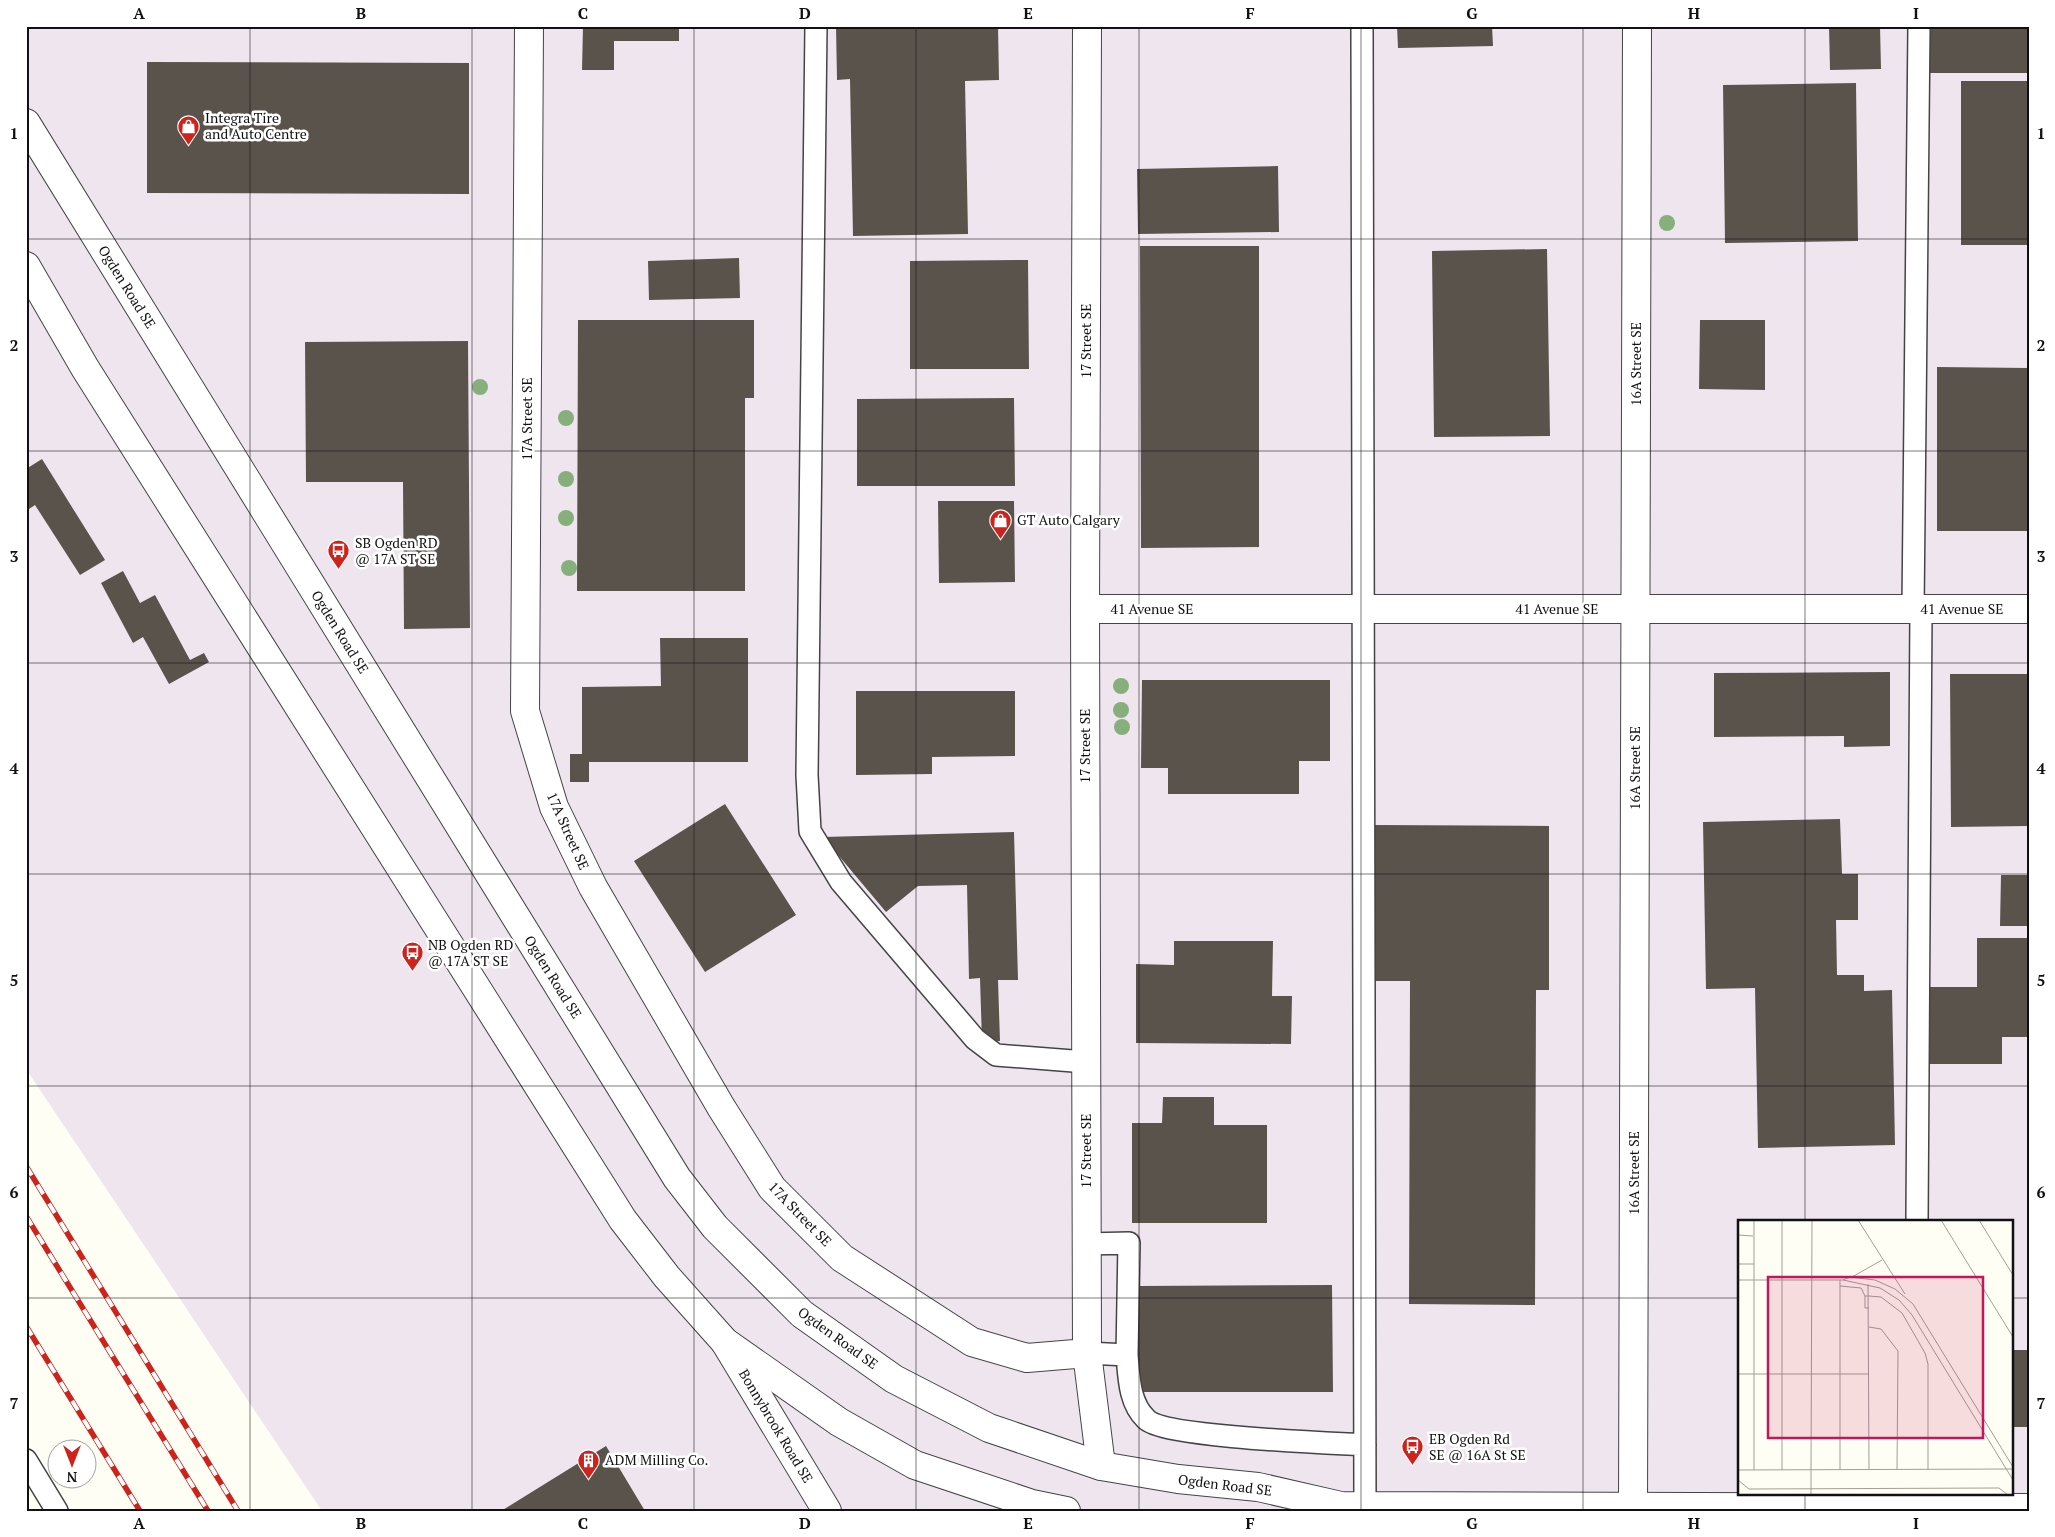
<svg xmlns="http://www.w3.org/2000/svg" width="2055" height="1537" font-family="'PT Serif',serif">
<rect width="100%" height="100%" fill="#fffef4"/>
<path fill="#efe5ef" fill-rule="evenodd" d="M 26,26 L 2029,26 L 2029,1511 L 322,1511 L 26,1069 ZM 1739,1221 L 2011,1221 L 2011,1493 L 1739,1493 Z"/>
<path fill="#5a534c" d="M 583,26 L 679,26 L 679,41 L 614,41 L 614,70 L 582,70 Z
M 836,26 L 998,26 L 999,80 L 965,81 L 968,234 L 853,236 L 850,79 L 837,80 Z
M 1397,26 L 1492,26 L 1493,46 L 1398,48 Z
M 1829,26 L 1880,26 L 1881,69 L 1830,70 Z
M 1928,26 L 2029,26 L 2029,73 L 1928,73 Z
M 147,62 L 469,63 L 469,194 L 147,193 Z
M 1961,81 L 2029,81 L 2029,245 L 1961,245 Z
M 1856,83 L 1858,241 L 1725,243 L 1723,85 Z
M 1278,166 L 1279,232 L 1138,234 L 1137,169 Z
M 1140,246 L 1259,246 L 1259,547 L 1141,548 Z
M 1547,249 L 1550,436 L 1434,437 L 1432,251 Z
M 739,258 L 740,298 L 649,300 L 648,261 Z
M 1028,260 L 1029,369 L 910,369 L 910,261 Z
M 578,320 L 754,320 L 754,398 L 745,398 L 745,591 L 577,591 Z
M 1700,320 L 1765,320 L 1765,390 L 1699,389 Z
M 468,341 L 470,628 L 404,629 L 403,482 L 306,482 L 305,342 Z
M 1937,367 L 2029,368 L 2029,531 L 1937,531 Z
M 1014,398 L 1015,486 L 857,486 L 857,399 Z
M 42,459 L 105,560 L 80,575 L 35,505 L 26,511 L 26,469 Z
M 938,501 L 1014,501 L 1015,582 L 939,583 Z
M 123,571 L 140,603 L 155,595 L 190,660 L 204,653 L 209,662 L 169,684 L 143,637 L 133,643 L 101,583 Z
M 660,638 L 748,638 L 748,762 L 589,762 L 589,782 L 570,782 L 570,754 L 582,754 L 582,687 L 661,686 Z
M 1890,672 L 1890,746 L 1844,747 L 1844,736 L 1714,737 L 1714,673 Z
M 1950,674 L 2029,674 L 2029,826 L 1951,827 Z
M 1142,680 L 1330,680 L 1330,761 L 1299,761 L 1299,794 L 1168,794 L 1168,768 L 1141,768 Z
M 856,691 L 1015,691 L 1015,756 L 932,757 L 932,774 L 856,775 Z
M 725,804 L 796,915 L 705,972 L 634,861 Z
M 1840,819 L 1842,874 L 1858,874 L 1858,920 L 1836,920 L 1837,975 L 1864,975 L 1864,991 L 1892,990 L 1895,1145 L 1758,1148 L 1755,988 L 1706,989 L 1703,822 Z
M 1373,825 L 1549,826 L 1549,990 L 1536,990 L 1535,1305 L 1409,1304 L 1410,981 L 1372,981 Z
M 1014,832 L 1018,980 L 998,980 L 1000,1041 L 982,1042 L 980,978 L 969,979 L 967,885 L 918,886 L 886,912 L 823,837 Z
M 2001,875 L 2029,875 L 2029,926 L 2000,926 Z
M 1977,938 L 2029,938 L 2029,1037 L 2002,1037 L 2002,1064 L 1925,1064 L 1925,987 L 1977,987 Z
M 1174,941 L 1273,941 L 1272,996 L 1292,996 L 1291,1044 L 1136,1043 L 1136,964 L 1174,965 Z
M 1163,1097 L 1214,1097 L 1214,1125 L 1267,1125 L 1267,1223 L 1132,1223 L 1132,1123 L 1162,1123 Z
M 1332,1285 L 1333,1392 L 1138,1392 L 1138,1286 Z
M 2011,1350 L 2029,1350 L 2029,1427 L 2011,1427 Z
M 606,1446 L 645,1511 L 501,1511 Z"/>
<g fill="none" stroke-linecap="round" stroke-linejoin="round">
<defs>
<path id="service" d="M 816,26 L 807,775 L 810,831 L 841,882 L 975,1039 L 996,1055 L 1086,1062
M 1362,26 L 1365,1506
M 1913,609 L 1919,26
M 1917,1221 L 1921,609
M 1086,1244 L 1129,1243 L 1127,1355
M 1087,1353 L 1127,1355 C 1129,1377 1129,1403 1146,1419 C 1163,1437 1331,1443 1365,1445
M 26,1460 L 57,1511"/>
<path id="minor" d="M 529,26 L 525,711 L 554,807 L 593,887 L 721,1107 L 772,1188 L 842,1258 L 972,1342 L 1027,1358 L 1087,1353
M 1087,26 L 1085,609 L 1087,1353 L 1101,1466
M 1085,609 L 2029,609
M 725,1342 L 827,1511
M 1633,1511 L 1637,26"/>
<path id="tertiary" d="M 26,123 L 677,1178 L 715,1227 L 802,1314 L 894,1379 L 989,1428 L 1101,1466 L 1178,1479 L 1258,1487 L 1341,1506 L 2029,1508
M 26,266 L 85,368 L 623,1220 L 667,1277 L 725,1342 L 839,1422 L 915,1465 L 1032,1504 L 1066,1511"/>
</defs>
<use href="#service" stroke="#444" stroke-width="24"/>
<use href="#minor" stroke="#444" stroke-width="30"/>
<use href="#tertiary" stroke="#444" stroke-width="30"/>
<use href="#service" stroke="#fff" stroke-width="21"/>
<use href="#minor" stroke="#fff" stroke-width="28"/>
<use href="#tertiary" stroke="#fff" stroke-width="28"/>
<defs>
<path id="rail" d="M 26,1166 L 238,1511
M 26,1216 L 208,1511
M 26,1326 L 140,1511"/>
</defs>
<use href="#rail" stroke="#ce221c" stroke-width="5.5"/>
<use href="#rail" stroke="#fff" stroke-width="4" stroke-dasharray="11" stroke-linecap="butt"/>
</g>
<g fill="#87af7c">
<circle cx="1667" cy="223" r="8"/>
<circle cx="480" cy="387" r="8"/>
<circle cx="566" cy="418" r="8"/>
<circle cx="566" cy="479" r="8"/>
<circle cx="566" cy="518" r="8"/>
<circle cx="569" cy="568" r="8"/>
<circle cx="1121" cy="686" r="8"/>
<circle cx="1121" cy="710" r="8"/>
<circle cx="1122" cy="727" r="8"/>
</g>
<path fill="none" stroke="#111" stroke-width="1" stroke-opacity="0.55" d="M 250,26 L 250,1511M 472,26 L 472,1511M 694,26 L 694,1511M 916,26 L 916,1511M 1139,26 L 1139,1511M 1361,26 L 1361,1511M 1583,26 L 1583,1511M 1805,26 L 1805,1221M 26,239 L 2029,239M 26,451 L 2029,451M 26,663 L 2029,663M 26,874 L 2029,874M 26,1086 L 2029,1086M 26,1298 L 1739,1298M 2011,1298 L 2029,1298M 1805,1493 L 1805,1511"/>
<defs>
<symbol id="shop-pin" viewBox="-11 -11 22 30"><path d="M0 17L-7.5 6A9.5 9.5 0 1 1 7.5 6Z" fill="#ce221c" stroke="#fff"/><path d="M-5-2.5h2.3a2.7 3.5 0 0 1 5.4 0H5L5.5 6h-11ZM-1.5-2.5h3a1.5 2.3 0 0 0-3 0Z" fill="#fff"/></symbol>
<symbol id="bus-pin" viewBox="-11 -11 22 30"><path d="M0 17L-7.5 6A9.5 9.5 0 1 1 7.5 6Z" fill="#ce221c" stroke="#fff"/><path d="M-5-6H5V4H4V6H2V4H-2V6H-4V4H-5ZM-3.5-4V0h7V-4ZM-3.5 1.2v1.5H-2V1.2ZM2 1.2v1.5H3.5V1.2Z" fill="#fff"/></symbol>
<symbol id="building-pin" viewBox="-11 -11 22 30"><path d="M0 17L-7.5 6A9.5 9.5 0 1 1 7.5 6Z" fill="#ce221c" stroke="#fff"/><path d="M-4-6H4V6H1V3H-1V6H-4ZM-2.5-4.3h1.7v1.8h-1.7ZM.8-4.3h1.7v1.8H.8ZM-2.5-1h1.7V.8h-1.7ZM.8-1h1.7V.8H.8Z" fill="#fff"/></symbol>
</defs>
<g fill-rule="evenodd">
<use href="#shop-pin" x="176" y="114" width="25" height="34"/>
<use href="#shop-pin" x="988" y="508" width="25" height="34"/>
<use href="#bus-pin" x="326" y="538" width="25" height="34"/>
<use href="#bus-pin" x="400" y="940" width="25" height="34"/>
<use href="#bus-pin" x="1400" y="1434" width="25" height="34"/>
<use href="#building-pin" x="576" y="1448" width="25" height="34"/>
</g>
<g text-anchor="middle" stroke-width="5" stroke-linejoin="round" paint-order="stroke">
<g font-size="14" fill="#111" stroke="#fff" text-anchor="start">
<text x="205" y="123">Integra Tire<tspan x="205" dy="16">and Auto Centre</tspan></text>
<text x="1017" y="525">GT Auto Calgary</text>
<text x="355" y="548">SB Ogden RD<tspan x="355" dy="16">@ 17A ST SE</tspan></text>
<text x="428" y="950">NB Ogden RD<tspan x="428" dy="16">@ 17A ST SE</tspan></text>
<text x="1429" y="1444">EB Ogden Rd<tspan x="1429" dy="16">SE @ 16A St SE</tspan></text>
<text x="605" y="1465">ADM Milling Co.</text>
</g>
<g font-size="14" fill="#111" stroke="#fff">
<text transform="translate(127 287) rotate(58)" y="5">Ogden Road SE</text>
<text transform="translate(1086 341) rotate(-90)" y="5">17 Street SE</text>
<text transform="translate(1636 364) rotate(-90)" y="5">16A Street SE</text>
<text transform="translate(527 419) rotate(-90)" y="5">17A Street SE</text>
<text x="1152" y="614">41 Avenue SE</text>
<text x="1557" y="614">41 Avenue SE</text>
<text x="1962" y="614">41 Avenue SE</text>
<text transform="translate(340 632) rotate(58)" y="5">Ogden Road SE</text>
<text transform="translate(1085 746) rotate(-90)" y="5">17 Street SE</text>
<text transform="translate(1635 768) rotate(-90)" y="5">16A Street SE</text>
<text transform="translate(568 831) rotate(66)" y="5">17A Street SE</text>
<text transform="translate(553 977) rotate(58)" y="5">Ogden Road SE</text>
<text transform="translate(1086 1151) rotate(-90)" y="5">17 Street SE</text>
<text transform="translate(1634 1173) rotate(-90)" y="5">16A Street SE</text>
<text transform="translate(800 1214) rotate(46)" y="5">17A Street SE</text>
<text transform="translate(838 1338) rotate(36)" y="5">Ogden Road SE</text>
<text transform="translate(776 1426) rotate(59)" y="5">Bonnybrook Road SE</text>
<text transform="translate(1225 1485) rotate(7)" y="5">Ogden Road SE</text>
</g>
</g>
<g transform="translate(1738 1220)">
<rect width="275" height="275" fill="#fffef4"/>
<path fill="none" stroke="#a09f99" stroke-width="1" d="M 16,0 L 16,250M 120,0 L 167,74M 203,0 L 275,117M 241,0 L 275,55M 0,15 L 15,16M 0,44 L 16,44M 114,57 L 144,40M 0,60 L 105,60 L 142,68 L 161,80 L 174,95 L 275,260M 102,60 L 102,250M 105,60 L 112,57 L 137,60 L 157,69 L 175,84 L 275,247M 130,64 L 131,250M 102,66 L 123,68 L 127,76 L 131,76M 127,76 L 127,88 L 131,88M 131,76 L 143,77 L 164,93 L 187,133 L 190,144 L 190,250M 131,107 L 143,109 L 160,131 L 159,250M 0,154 L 131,154M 44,154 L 44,0M 0,250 L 275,249M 44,250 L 44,154M 73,250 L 74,0M 73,250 L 73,275M 0,260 L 11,269 L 261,268 L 270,275"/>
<path fill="#c2185b" fill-opacity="0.15" stroke="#c2185b" stroke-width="2.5" d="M 30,57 L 245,57 L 245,218 L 30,218 Z"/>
<rect width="275" height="275" fill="none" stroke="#111" stroke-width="2.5"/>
</g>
<rect width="2055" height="1537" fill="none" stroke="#ffffff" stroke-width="55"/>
<g transform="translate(72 1464) rotate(180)"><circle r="24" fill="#ffffff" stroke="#a0a0a0"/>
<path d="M0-4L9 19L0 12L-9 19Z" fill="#ce221c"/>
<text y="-8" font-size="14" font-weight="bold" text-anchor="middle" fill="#111111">N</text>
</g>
<rect x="28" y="28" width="2000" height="1482" fill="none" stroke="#111" stroke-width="2"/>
<g font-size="16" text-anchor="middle" font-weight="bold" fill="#111">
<text x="139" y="19">A</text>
<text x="361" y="19">B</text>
<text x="583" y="19">C</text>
<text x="805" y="19">D</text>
<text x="1028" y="19">E</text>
<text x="1250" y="19">F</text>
<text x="1472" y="19">G</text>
<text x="1694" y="19">H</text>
<text x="1916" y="19">I</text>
<text x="14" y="139">1</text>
<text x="2041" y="139">1</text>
<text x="14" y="351">2</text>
<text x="2041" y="351">2</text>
<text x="14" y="562">3</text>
<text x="2041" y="562">3</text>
<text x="14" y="774">4</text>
<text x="2041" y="774">4</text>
<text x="14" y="986">5</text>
<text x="2041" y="986">5</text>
<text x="14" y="1198">6</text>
<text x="2041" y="1198">6</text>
<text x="14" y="1409">7</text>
<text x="2041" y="1409">7</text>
<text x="139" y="1529">A</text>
<text x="361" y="1529">B</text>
<text x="583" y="1529">C</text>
<text x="805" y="1529">D</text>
<text x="1028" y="1529">E</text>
<text x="1250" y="1529">F</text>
<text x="1472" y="1529">G</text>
<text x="1694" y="1529">H</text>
<text x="1916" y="1529">I</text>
</g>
</svg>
